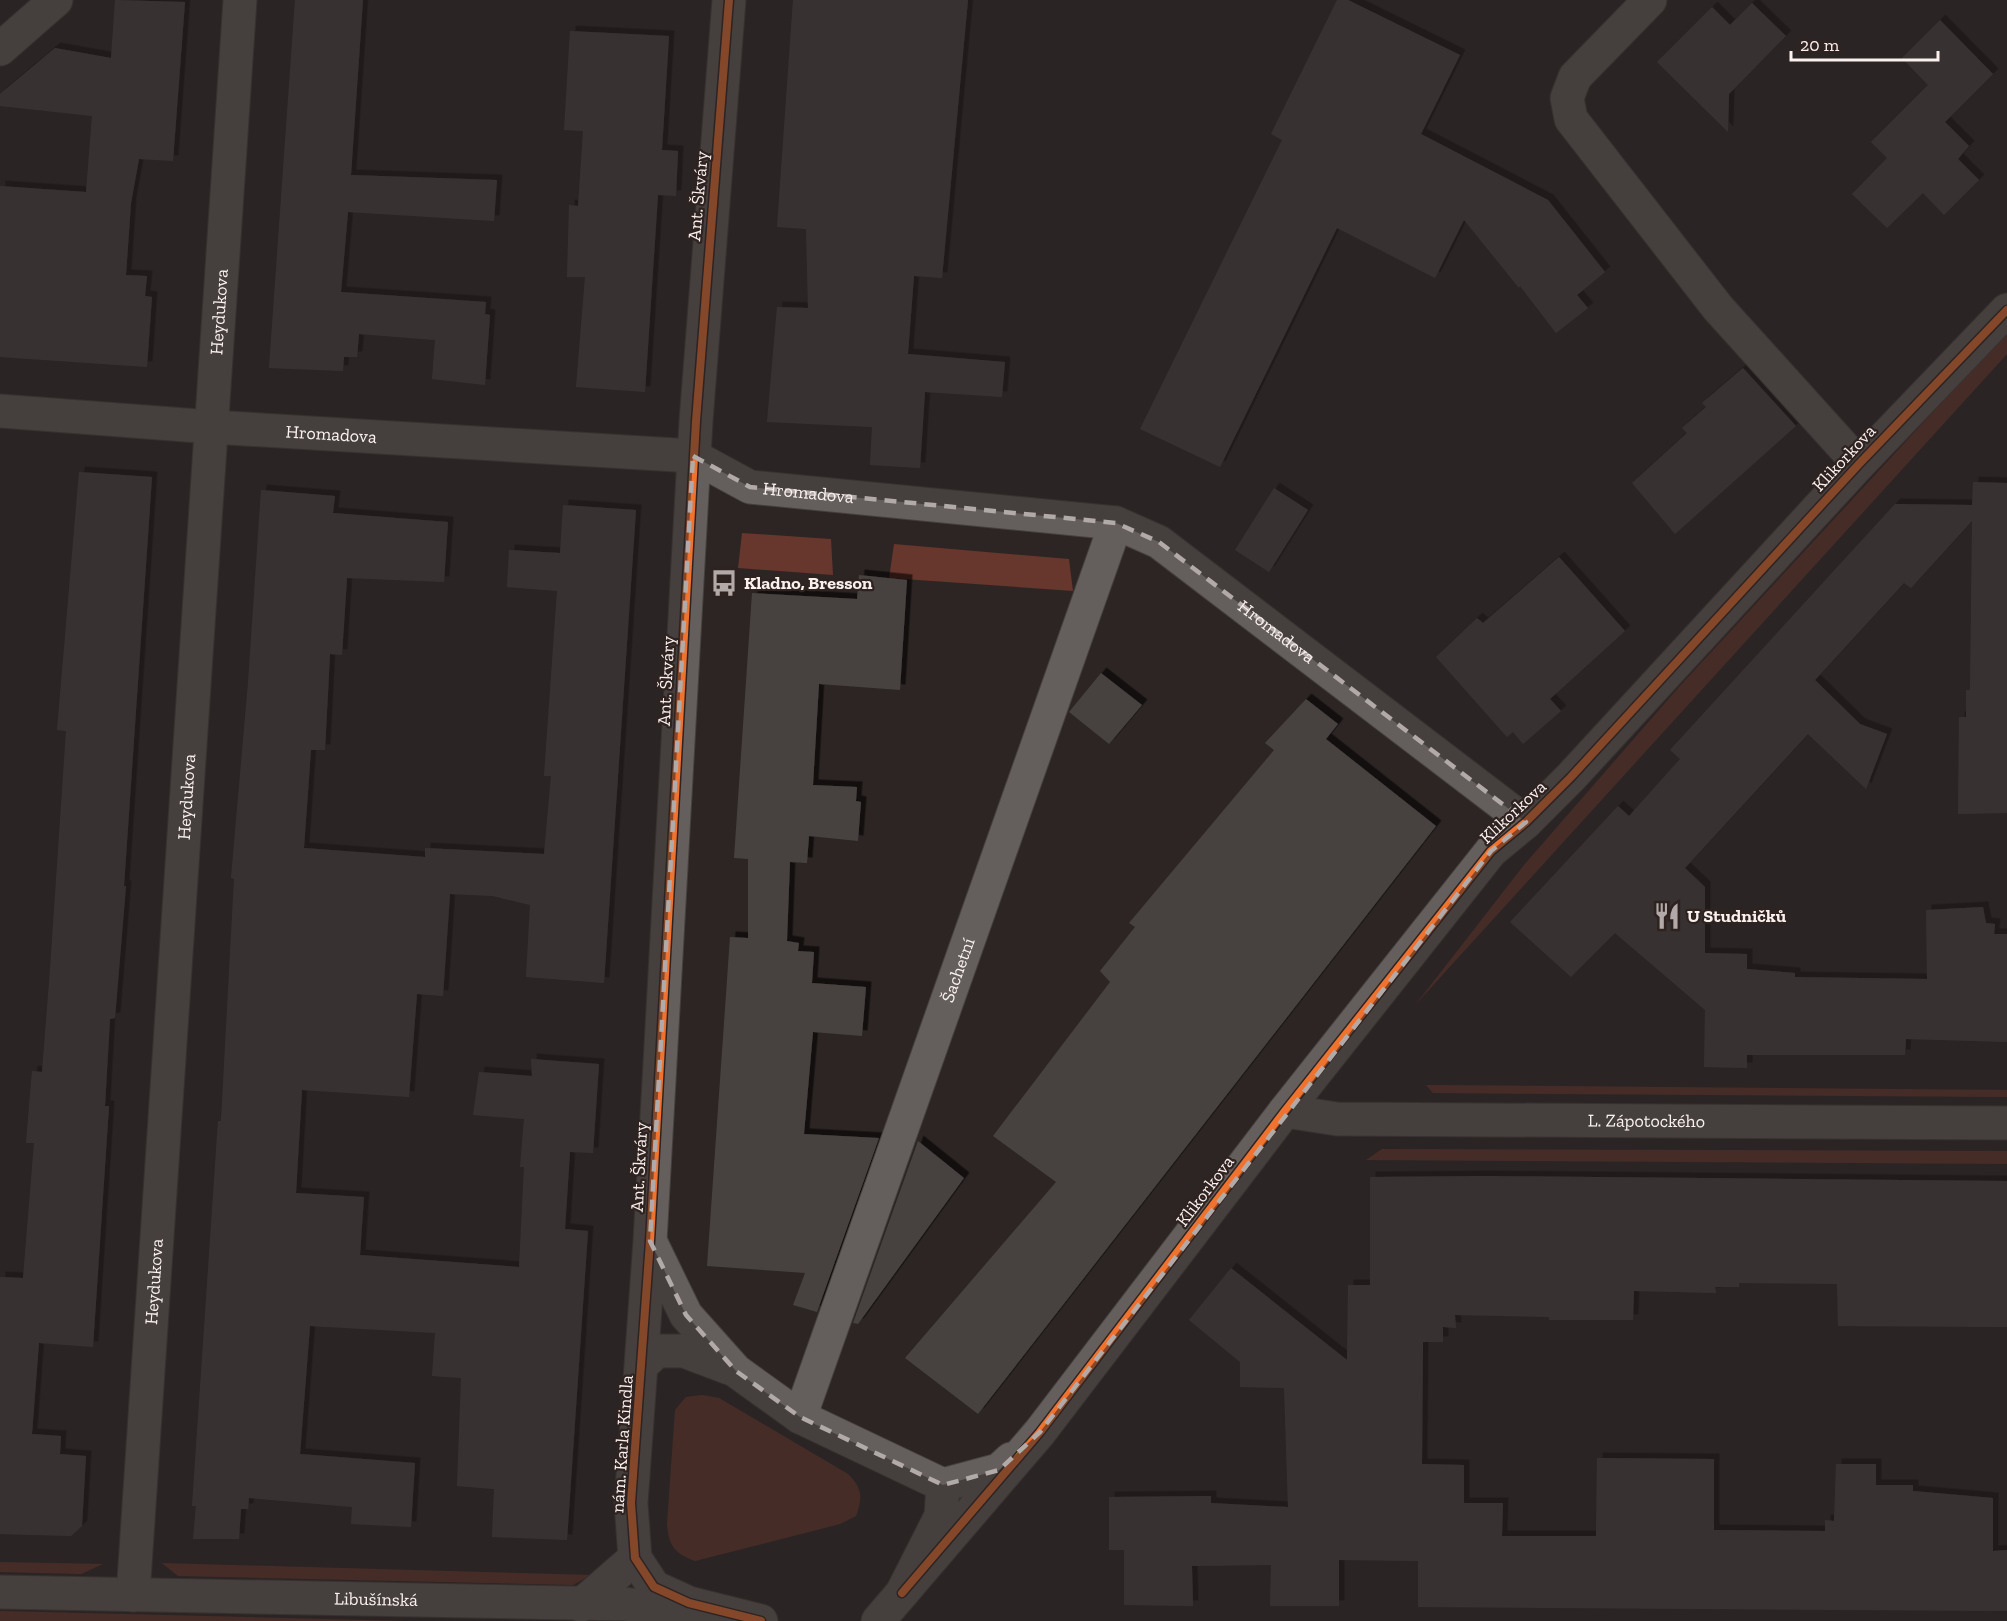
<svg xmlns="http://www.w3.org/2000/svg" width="2007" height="1621" font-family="'Zilla Slab',serif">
<defs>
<filter id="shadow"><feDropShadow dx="5.5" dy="-5.5" stdDeviation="0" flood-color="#0009"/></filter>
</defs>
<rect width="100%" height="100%" fill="#2c2524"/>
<path fill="#67362c" d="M 2007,332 L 2007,354 L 1416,1004 L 1524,865 L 1679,687 Z
M 742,533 L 831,539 L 833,575 L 738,568 Z
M 894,544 L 1069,559 L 1073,591 L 889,578 Z
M 1426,1085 L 2007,1090 L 2007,1097 L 1433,1093 Z
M 1382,1149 L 2007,1151 L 2007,1164 L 1366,1160 Z
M 702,1395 L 719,1398 L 848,1474 C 862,1488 863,1497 856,1516 L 840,1524 L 695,1561 C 674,1553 669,1546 667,1524 L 675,1410 L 686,1397 Z
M 0,1562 L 103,1564 L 81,1574 L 0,1572 Z
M 162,1563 L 591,1575 L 573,1585 L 178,1576 Z
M 0,1611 L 406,1621 L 0,1621 Z"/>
<path fill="#474241" filter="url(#shadow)" d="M 115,0 L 185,2 L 173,161 L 139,159 L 131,203 L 126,275 L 147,276 L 145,296 L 152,297 L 147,367 L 0,357 L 0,186 L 86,192 L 92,116 L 0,106 L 0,94 L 55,48 L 111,58 Z
M 295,0 L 363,0 L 351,175 L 497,180 L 494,221 L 348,212 L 341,292 L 486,302 L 485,314 L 490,315 L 485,385 L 432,379 L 435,340 L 359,334 L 357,357 L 344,357 L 343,371 L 269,368 Z
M 793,0 L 968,0 L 942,278 L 914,276 L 908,354 L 1005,362 L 1002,397 L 925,392 L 920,468 L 870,465 L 872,427 L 767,422 L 777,307 L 808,308 L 806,229 L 777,227 Z
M 1337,0 L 1348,0 L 1460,55 L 1421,134 L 1548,200 L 1605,272 L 1577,295 L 1588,308 L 1556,333 L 1520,286 L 1519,288 L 1464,220 L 1435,278 L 1337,228 L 1220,467 L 1140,429 L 1282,140 L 1271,134 Z
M 1752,3 L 1786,36 L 1729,94 L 1728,132 L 1657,62 L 1712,7 L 1730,25 Z
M 1940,20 L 1993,74 L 1945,122 L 1969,146 L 1958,159 L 1979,180 L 1944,215 L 1923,193 L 1887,228 L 1852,194 L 1887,158 L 1871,142 L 1928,85 L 1902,58 Z
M 570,31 L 669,36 L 662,150 L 678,151 L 676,196 L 658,195 L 645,392 L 576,387 L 585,277 L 567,277 L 569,205 L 578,206 L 583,131 L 564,130 Z
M 1743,368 L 1796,426 L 1675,534 L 1632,483 L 1687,433 L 1682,428 L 1706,407 L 1702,403 Z
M 79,472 L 152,477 L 124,886 L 126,886 L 115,1018 L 110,1019 L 105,1106 L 109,1106 L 93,1347 L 39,1343 L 32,1434 L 61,1436 L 60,1454 L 86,1456 L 82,1526 L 71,1536 L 0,1534 L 0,1277 L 23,1278 L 34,1143 L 26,1143 L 32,1071 L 42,1072 L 50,970 L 66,731 L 57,730 Z
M 1973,482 L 2007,483 L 2007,813 L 1958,814 L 1959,717 L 1966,717 L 1966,690 L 1970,690 L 1972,521 L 1911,588 L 1904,583 L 1815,680 L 1860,724 L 1887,734 L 1866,789 L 1808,734 L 1685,868 L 1705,887 L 1705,953 L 1747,954 L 1747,969 L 1795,973 L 1795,977 L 1927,979 L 1926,910 L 1983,907 L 1986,923 L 1995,924 L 1994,934 L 2007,934 L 2007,1042 L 1906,1039 L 1905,1055 L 1747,1055 L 1747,1068 L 1704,1067 L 1705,1010 L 1615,933 L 1571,977 L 1510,922 L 1618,806 L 1629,816 L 1680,759 L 1670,750 L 1895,504 L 1972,505 Z
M 1274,488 L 1308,510 L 1269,572 L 1235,550 Z
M 261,490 L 335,496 L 333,513 L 448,522 L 444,582 L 347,578 L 342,655 L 330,654 L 325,750 L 311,750 L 304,848 L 425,857 L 425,848 L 544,854 L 551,776 L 544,776 L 557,591 L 507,587 L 509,550 L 560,553 L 563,505 L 636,510 L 604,983 L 526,977 L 530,905 L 493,896 L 450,894 L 443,996 L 417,994 L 409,1097 L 302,1090 L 296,1193 L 364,1197 L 360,1255 L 519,1267 L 524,1167 L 520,1167 L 524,1119 L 473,1115 L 479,1072 L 532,1076 L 531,1059 L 599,1064 L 593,1153 L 570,1152 L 565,1229 L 588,1231 L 567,1540 L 492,1537 L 494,1489 L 457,1486 L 461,1378 L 432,1376 L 435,1333 L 310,1326 L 300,1454 L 415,1463 L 411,1527 L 351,1524 L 352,1507 L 249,1498 L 248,1509 L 241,1509 L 239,1539 L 193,1539 L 196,1506 L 192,1506 L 218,1121 L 221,1121 L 234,879 L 231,878 L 248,683 Z
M 1559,557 L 1625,631 L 1550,699 L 1561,711 L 1523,744 L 1513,732 L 1507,737 L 1436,657 L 1477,618 L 1483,623 Z
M 859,575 L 907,580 L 900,690 L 819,684 L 813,785 L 857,787 L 856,801 L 861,802 L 858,841 L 809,836 L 807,863 L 790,862 L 787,941 L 799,943 L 798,951 L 814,952 L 812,983 L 866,987 L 862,1036 L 813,1032 L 804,1134 L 879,1138 L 817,1312 L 793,1305 L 805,1273 L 707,1266 L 730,937 L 748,938 L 748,859 L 734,858 L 752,593 L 857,599 Z
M 1101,673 L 1142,705 L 1109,744 L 1069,712 Z
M 1306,699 L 1338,724 L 1326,739 L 1436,826 L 978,1414 L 905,1358 L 1056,1182 L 993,1136 L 1110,982 L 1100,971 L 1135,927 L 1129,923 L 1274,750 L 1265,743 Z
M 918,1141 L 964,1178 L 858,1324 L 853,1323 Z
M 1486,1176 L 2007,1181 L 2007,1327 L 1838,1326 L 1837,1284 L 1739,1283 L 1739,1287 L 1715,1287 L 1716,1293 L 1634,1291 L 1633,1320 L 1549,1320 L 1549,1317 L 1455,1315 L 1456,1328 L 1443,1327 L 1443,1342 L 1423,1342 L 1422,1464 L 1464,1465 L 1464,1503 L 1503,1503 L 1502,1536 L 1596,1536 L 1597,1458 L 1714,1459 L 1714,1530 L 1825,1531 L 1825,1520 L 1834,1521 L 1836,1464 L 1876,1464 L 1876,1485 L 1913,1485 L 1913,1491 L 1993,1498 L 1993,1551 L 2007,1550 L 2007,1611 L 1418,1607 L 1418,1561 L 1339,1560 L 1339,1606 L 1270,1606 L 1271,1565 L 1192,1566 L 1193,1606 L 1124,1605 L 1124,1550 L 1109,1550 L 1109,1497 L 1211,1496 L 1211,1503 L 1288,1507 L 1284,1388 L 1240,1387 L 1240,1362 L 1189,1320 L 1231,1268 L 1347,1360 L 1348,1285 L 1370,1285 L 1370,1177 Z"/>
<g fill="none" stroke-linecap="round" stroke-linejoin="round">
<defs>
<g id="street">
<path d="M 729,0 L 696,421 L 650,1241 L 631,1503 L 635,1558 L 654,1587 L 689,1603 L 761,1621"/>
<path d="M 1650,0 L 1575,77 L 1567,98 L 1571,119 L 1718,308 L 1859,464"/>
<path d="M 0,49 L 56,0"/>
<path id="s1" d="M 0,411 L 212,427 L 693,456 L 750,487 L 1116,523 L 1159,542 L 1526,822"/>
<path id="s2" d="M 1285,1111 L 1337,1119 L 2007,1123"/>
<path d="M 652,1245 L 686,1315 L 736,1371 L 800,1417 L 943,1485 L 999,1470 L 1011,1459"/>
<path d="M 642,1365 L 657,1351 L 684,1351 L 729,1368"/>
<path id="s3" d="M 800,1417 L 1116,523"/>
<path id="s4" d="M 0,1592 L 625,1604 L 688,1612"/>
<path d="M 902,1593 L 1040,1432 L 1285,1111 L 1491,851 L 1526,822 L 1571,777 L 1859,464 L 2007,310"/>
<path id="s5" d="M 133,1595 L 240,0"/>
<path d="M 581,1605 L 635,1558"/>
<path d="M 878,1621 L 902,1593 L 941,1516 L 943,1485"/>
</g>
</defs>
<use href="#street" stroke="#46403f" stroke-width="35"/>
<use href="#street" stroke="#645f5d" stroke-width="33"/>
<defs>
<path id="cycleway" d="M 729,0 L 696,421 L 650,1241 L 631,1503 L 635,1558 L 654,1587 L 689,1603 L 761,1621
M 902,1593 L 1040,1432 L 1285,1111 L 1491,851 L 1526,822 L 1571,777 L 1859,464 L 2007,310"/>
</defs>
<use href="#cycleway" stroke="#2f2320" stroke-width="11"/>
<use href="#cycleway" stroke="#ef722f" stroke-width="8"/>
</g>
<path d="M0 0H2007V1621H0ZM 693,456 L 750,487 L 1116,523 L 1159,542 L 1526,822 L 1491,851 L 1040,1432 L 999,1470 L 943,1485 L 800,1417 L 736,1371 L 686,1315 L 650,1241 Z" fill="#2c2524" fill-opacity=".55" fill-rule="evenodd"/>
<path fill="none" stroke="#b2aaa8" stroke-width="4.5" stroke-dasharray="12 8" stroke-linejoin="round" d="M 693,456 L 750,487 L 1116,523 L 1159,542 L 1526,822 L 1491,851 L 1040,1432 L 999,1470 L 943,1485 L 800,1417 L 736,1371 L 686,1315 L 650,1241 Z"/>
<defs>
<symbol id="bus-bare" viewBox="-9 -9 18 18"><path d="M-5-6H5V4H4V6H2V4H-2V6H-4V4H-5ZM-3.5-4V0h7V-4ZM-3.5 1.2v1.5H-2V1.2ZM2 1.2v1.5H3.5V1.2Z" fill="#b2aaa8" stroke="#2f2320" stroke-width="2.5" paint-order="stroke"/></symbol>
<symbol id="restaurant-bare" viewBox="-9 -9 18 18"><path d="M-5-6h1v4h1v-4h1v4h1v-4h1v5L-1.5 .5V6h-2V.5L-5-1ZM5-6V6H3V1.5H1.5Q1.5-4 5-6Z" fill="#b2aaa8" stroke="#2f2320" stroke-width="2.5" paint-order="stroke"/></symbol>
</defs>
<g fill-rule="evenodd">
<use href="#bus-bare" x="705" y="564" width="38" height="38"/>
<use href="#restaurant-bare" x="1648" y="897" width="38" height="38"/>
</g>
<g text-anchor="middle" stroke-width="4.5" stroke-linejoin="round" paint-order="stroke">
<g font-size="18" fill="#faf1ef" stroke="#2f2320">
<text transform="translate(698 196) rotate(-85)" y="6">Ant. Škváry</text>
<text dy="6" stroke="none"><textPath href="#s5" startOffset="1286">Heydukova</textPath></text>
<text dy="6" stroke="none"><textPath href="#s1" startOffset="332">Hromadova</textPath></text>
<text transform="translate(1844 458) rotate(-47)" y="6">Klikorkova</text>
<text dy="6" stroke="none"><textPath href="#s1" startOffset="818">Hromadova</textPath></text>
<text dy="6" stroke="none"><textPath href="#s1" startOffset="1322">Hromadova</textPath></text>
<text transform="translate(666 681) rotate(-87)" y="6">Ant. Škváry</text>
<text dy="6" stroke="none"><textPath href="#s5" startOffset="800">Heydukova</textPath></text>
<text transform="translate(1513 812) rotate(-43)" y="6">Klikorkova</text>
<text dy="6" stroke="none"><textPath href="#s3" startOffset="474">Šachetní</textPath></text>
<text dy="6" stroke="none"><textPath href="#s2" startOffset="362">L. Zápotockého</textPath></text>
<text transform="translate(639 1167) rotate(-87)" y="6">Ant. Škváry</text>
<text transform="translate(1205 1191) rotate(-53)" y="6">Klikorkova</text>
<text dy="6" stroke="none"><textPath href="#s5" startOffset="314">Heydukova</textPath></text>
<text transform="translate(622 1444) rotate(-86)" y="6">nám. Karla Kindla</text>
<text dy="6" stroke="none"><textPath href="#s4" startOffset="376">Libušínská</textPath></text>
</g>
<g font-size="18" font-weight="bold" fill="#faf1ef" stroke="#2f2320" text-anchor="start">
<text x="744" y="589">Kladno, Bresson</text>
<text x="1687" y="922">U Studničků</text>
</g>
</g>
<path d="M1791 51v9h147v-9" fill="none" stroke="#faf1ef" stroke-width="3"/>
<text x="1800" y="51" font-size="18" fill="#faf1ef" stroke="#2f2320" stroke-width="4.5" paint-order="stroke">20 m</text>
</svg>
